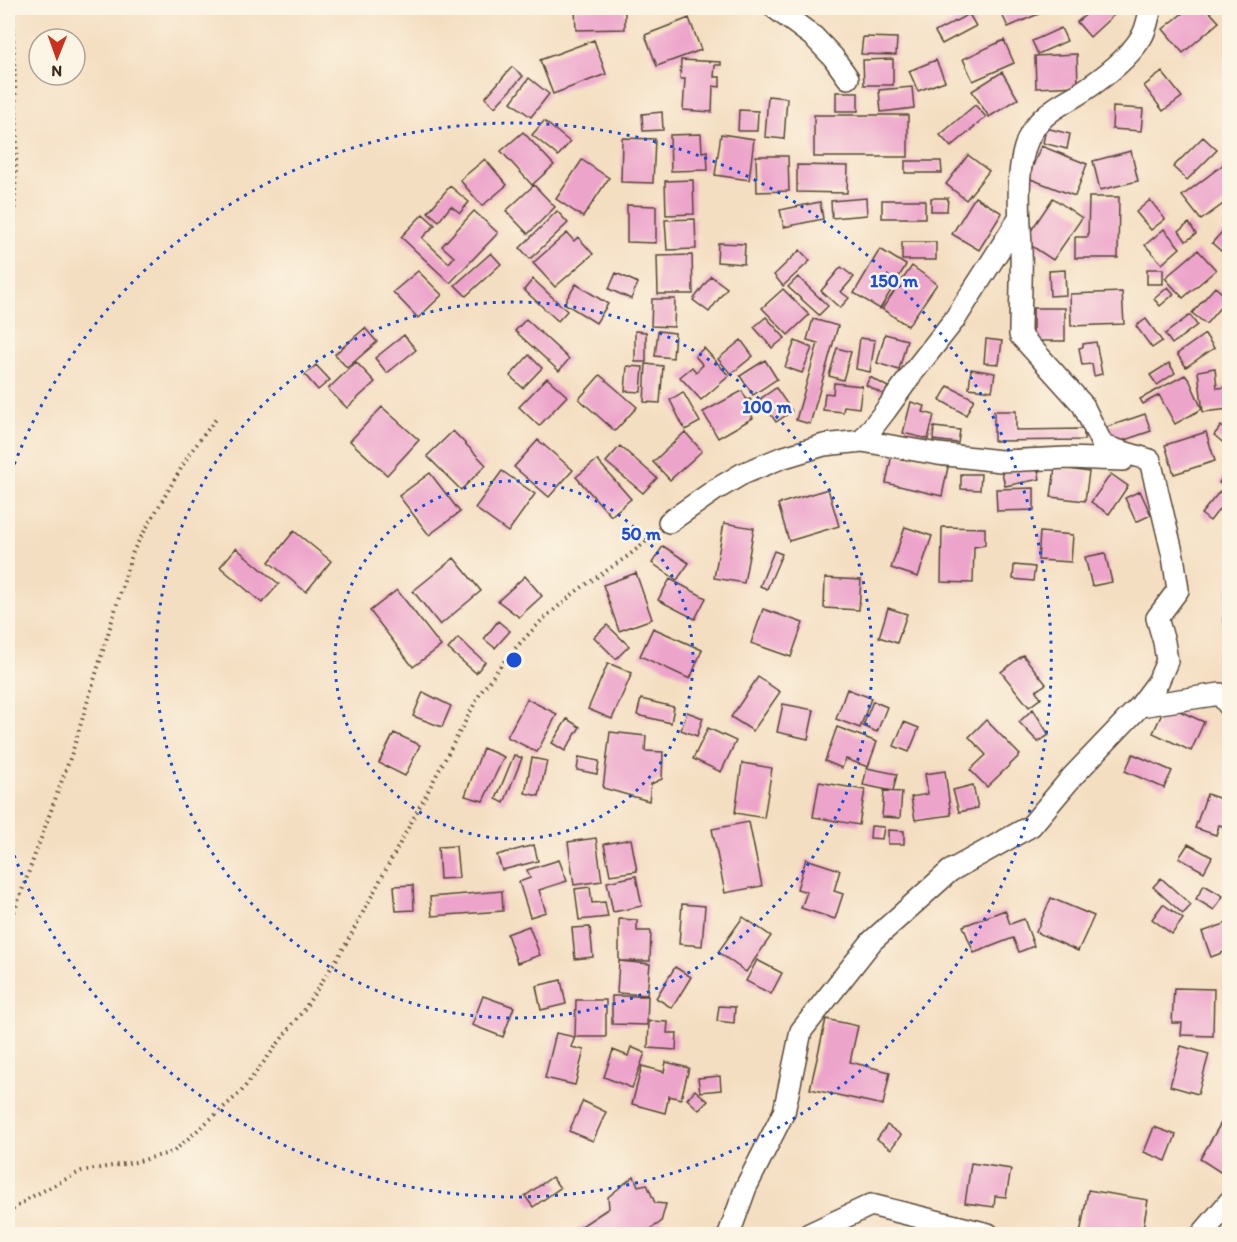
<svg xmlns="http://www.w3.org/2000/svg" width="1237" height="1242" font-family="Itim,sans-serif">
<rect width="100%" height="100%" fill="#fcf5e5"/>
<filter id="ink" filterUnits="userSpaceOnUse"><feTurbulence type="fractalNoise" baseFrequency=".0167" numOctaves="2"/><feDisplacementMap in="SourceGraphic" scale="12" xChannelSelector="R" yChannelSelector="G"/><feConvolveMatrix kernelMatrix="1 2 1 2 8 2 1 2 1" color-interpolation-filters="sRGB"/></filter>
<filter id="wash" filterUnits="userSpaceOnUse"><feTurbulence type="fractalNoise" baseFrequency=".008" numOctaves="4" result="noise"/><feDisplacementMap in="SourceGraphic" scale="24" xChannelSelector="R" yChannelSelector="G"/><feGaussianBlur stdDeviation="1.35" result="paint"/><feColorMatrix in="noise" values="0 0 0 0 0 0 0 0 0 0 0 0 0 0 0 0 0 1.4 0 .05"/><feComposite in="paint" operator="in"/></filter>
<g filter="url(#wash)">
<rect width="100%" height="100%" fill="#f4dec1"/>
<g id="blocks">
<path fill="#eda4cb" d="M 575,8 L 625,8 L 625,29 L 576,30 Z
M 786,8 L 837,8 L 837,9 L 788,16 Z
M 999,8 L 1041,8 L 1043,12 L 1008,27 Z
M 1094,8 L 1112,8 L 1116,13 L 1090,37 L 1077,22 Z
M 1189,8 L 1206,8 L 1219,22 L 1183,53 L 1163,29 Z
M 969,14 L 976,26 L 942,44 L 935,32 Z
M 689,18 L 701,50 L 657,66 L 645,35 Z
M 1061,28 L 1067,41 L 1038,54 L 1032,41 Z
M 863,37 L 897,38 L 896,55 L 861,54 Z
M 594,40 L 606,74 L 553,94 L 540,60 Z
M 1004,40 L 1014,63 L 973,81 L 963,59 Z
M 1077,54 L 1078,86 L 1036,88 L 1035,56 Z
M 893,59 L 893,85 L 864,85 L 863,60 Z
M 681,60 L 721,62 L 721,65 L 715,65 L 714,77 L 720,77 L 720,87 L 713,86 L 712,112 L 683,110 L 685,79 L 680,79 Z
M 936,60 L 945,81 L 918,91 L 909,71 Z
M 512,67 L 523,76 L 495,107 L 485,98 Z
M 1002,72 L 1018,99 L 989,117 L 972,91 Z
M 1162,72 L 1182,97 L 1163,111 L 1144,86 Z
M 529,78 L 549,94 L 531,117 L 511,102 Z
M 912,87 L 914,108 L 881,112 L 879,90 Z
M 836,92 L 858,92 L 858,111 L 836,111 Z
M 768,96 L 787,98 L 784,139 L 765,137 Z
M 975,105 L 986,117 L 951,147 L 940,135 Z
M 1113,107 L 1143,109 L 1141,131 L 1112,129 Z
M 739,110 L 758,111 L 757,131 L 738,131 Z
M 662,112 L 663,130 L 643,131 L 642,114 Z
M 814,115 L 908,115 L 908,157 L 814,157 Z
M 544,121 L 570,142 L 558,156 L 532,135 Z
M 1046,128 L 1070,134 L 1067,149 L 1043,143 Z
M 523,132 L 554,165 L 532,185 L 501,151 Z
M 701,134 L 702,152 L 707,151 L 708,170 L 671,171 L 670,135 Z
M 721,134 L 754,139 L 749,180 L 715,175 Z
M 1203,137 L 1217,150 L 1187,180 L 1173,167 Z
M 622,138 L 655,139 L 653,183 L 621,182 Z
M 1041,146 L 1087,164 L 1075,196 L 1028,178 Z
M 1131,151 L 1138,181 L 1100,190 L 1093,161 Z
M 968,155 L 989,171 L 966,200 L 946,184 Z
M 756,156 L 788,156 L 789,191 L 757,192 Z
M 485,159 L 507,185 L 482,206 L 460,180 Z
M 582,160 L 609,178 L 583,217 L 556,199 Z
M 905,161 L 941,161 L 942,173 L 905,173 Z
M 1224,164 L 1230,171 L 1230,199 L 1201,220 L 1182,196 Z
M 797,165 L 848,166 L 847,193 L 797,192 Z
M 693,180 L 694,214 L 666,215 L 665,181 Z
M 534,185 L 555,207 L 528,234 L 506,211 Z
M 450,186 L 469,202 L 460,213 L 451,206 L 439,221 L 428,212 Z
M 975,197 L 1002,213 L 979,250 L 952,234 Z
M 1089,197 L 1119,197 L 1118,258 L 1075,258 L 1075,237 L 1088,237 Z
M 866,198 L 867,215 L 832,218 L 831,201 Z
M 931,198 L 948,198 L 947,211 L 931,211 Z
M 1053,198 L 1082,218 L 1053,260 L 1024,241 Z
M 882,200 L 925,200 L 925,218 L 882,218 Z
M 1150,200 L 1165,219 L 1151,230 L 1136,212 Z
M 820,202 L 823,219 L 784,227 L 780,210 Z
M 627,205 L 656,206 L 656,243 L 627,242 Z
M 474,211 L 498,233 L 450,283 L 401,237 L 423,214 L 435,225 L 422,238 L 449,263 L 454,257 L 442,246 Z
M 557,211 L 568,223 L 530,259 L 520,248 Z
M 695,219 L 696,249 L 667,250 L 665,220 Z
M 1189,223 L 1196,234 L 1186,241 L 1179,231 Z
M 1164,229 L 1180,248 L 1162,264 L 1145,245 Z
M 1222,232 L 1230,239 L 1230,242 L 1221,251 L 1212,243 Z
M 567,233 L 574,241 L 578,237 L 593,254 L 555,287 L 533,263 Z
M 902,242 L 936,242 L 936,260 L 902,260 Z
M 718,243 L 745,244 L 744,264 L 717,262 Z
M 880,249 L 906,265 L 880,309 L 854,293 Z
M 800,250 L 810,261 L 783,286 L 774,275 Z
M 1198,250 L 1216,270 L 1183,298 L 1165,278 Z
M 491,253 L 501,264 L 466,296 L 455,285 Z
M 692,255 L 693,294 L 658,294 L 657,256 Z
M 912,266 L 937,284 L 908,326 L 882,309 Z
M 841,267 L 854,277 L 841,292 L 849,298 L 840,308 L 821,291 Z
M 1147,269 L 1163,269 L 1163,284 L 1147,284 Z
M 1065,270 L 1066,295 L 1050,296 L 1049,271 Z
M 418,271 L 442,295 L 418,318 L 393,292 Z
M 616,273 L 638,283 L 631,299 L 609,289 Z
M 711,276 L 727,288 L 709,312 L 693,300 Z
M 798,277 L 828,306 L 819,315 L 788,287 Z
M 533,279 L 567,311 L 558,321 L 524,290 Z
M 576,284 L 608,304 L 596,323 L 564,303 Z
M 1168,287 L 1174,294 L 1160,306 L 1154,299 Z
M 1215,287 L 1228,298 L 1206,324 L 1192,313 Z
M 783,289 L 809,315 L 788,335 L 762,308 Z
M 1122,292 L 1124,324 L 1071,326 L 1070,294 Z
M 652,299 L 675,299 L 674,327 L 651,326 Z
M 1033,308 L 1065,308 L 1065,341 L 1033,341 Z
M 1190,315 L 1197,325 L 1172,344 L 1165,334 Z
M 766,317 L 785,338 L 772,348 L 754,327 Z
M 526,319 L 569,359 L 559,371 L 515,331 Z
M 813,319 L 838,326 L 810,424 L 796,420 L 818,343 L 807,340 Z
M 1146,319 L 1162,341 L 1152,348 L 1136,326 Z
M 365,328 L 377,342 L 347,368 L 335,354 Z
M 635,331 L 646,332 L 646,362 L 635,362 Z
M 658,331 L 675,333 L 673,358 L 655,356 Z
M 885,334 L 907,340 L 899,370 L 877,363 Z
M 1205,334 L 1214,348 L 1186,367 L 1177,354 Z
M 404,335 L 416,350 L 387,373 L 375,358 Z
M 860,338 L 875,340 L 870,372 L 856,369 Z
M 986,339 L 1002,341 L 999,364 L 984,363 Z
M 741,340 L 753,356 L 731,374 L 718,359 Z
M 795,341 L 812,348 L 802,373 L 785,367 Z
M 1096,342 L 1102,374 L 1094,376 L 1092,364 L 1082,365 L 1079,348 L 1083,347 L 1083,344 Z
M 704,348 L 729,376 L 701,400 L 680,377 L 692,367 L 696,372 L 703,365 L 695,356 Z
M 837,348 L 851,352 L 843,380 L 829,376 Z
M 529,355 L 542,368 L 523,388 L 510,376 Z
M 765,360 L 777,379 L 753,395 L 740,376 Z
M 356,362 L 375,382 L 347,408 L 328,389 Z
M 1169,363 L 1175,373 L 1157,385 L 1150,375 Z
M 646,364 L 663,366 L 660,403 L 644,402 Z
M 316,365 L 330,380 L 318,390 L 305,375 Z
M 627,366 L 643,367 L 641,392 L 625,391 Z
M 1215,368 L 1217,388 L 1230,387 L 1230,409 L 1203,412 L 1198,371 Z
M 971,369 L 995,373 L 992,391 L 969,388 Z
M 600,375 L 637,407 L 615,431 L 579,399 Z
M 1185,375 L 1188,379 L 1189,379 L 1202,409 L 1175,424 L 1159,395 L 1143,404 L 1140,399 Z
M 870,377 L 888,387 L 884,395 L 866,385 Z
M 547,378 L 567,396 L 539,426 L 519,407 Z
M 834,383 L 862,386 L 859,408 L 844,406 L 843,412 L 823,410 L 825,393 L 833,394 Z
M 948,386 L 974,399 L 966,415 L 940,400 Z
M 776,388 L 792,411 L 776,422 L 760,399 Z
M 742,391 L 747,400 L 750,399 L 755,408 L 749,411 L 753,418 L 718,438 L 703,412 Z
M 683,392 L 700,422 L 685,430 L 670,400 Z
M 911,402 L 925,406 L 923,412 L 934,415 L 928,439 L 903,433 Z
M 382,407 L 419,440 L 387,475 L 350,441 Z
M 994,411 L 1016,411 L 1016,430 L 1084,429 L 1084,440 L 994,441 Z
M 1145,414 L 1151,431 L 1110,445 L 1104,428 Z
M 1221,426 L 1230,433 L 1230,441 L 1226,445 L 1214,435 Z
M 934,427 L 960,430 L 958,443 L 933,440 Z
M 453,431 L 486,465 L 461,490 L 427,456 Z
M 685,432 L 702,451 L 670,480 L 653,462 Z
M 1206,432 L 1215,461 L 1174,474 L 1165,445 Z
M 538,440 L 573,470 L 549,497 L 514,467 Z
M 620,446 L 657,478 L 643,493 L 606,462 Z
M 892,454 L 948,467 L 942,496 L 886,483 Z
M 597,460 L 631,499 L 611,516 L 576,477 Z
M 1036,461 L 1040,479 L 1005,486 L 1001,468 Z
M 1230,463 L 1230,488 L 1219,483 Z
M 1055,467 L 1089,472 L 1085,501 L 1051,497 Z
M 502,471 L 535,494 L 508,532 L 475,508 Z
M 430,473 L 460,512 L 429,535 L 399,496 Z
M 961,474 L 981,474 L 980,490 L 961,489 Z
M 1111,474 L 1128,486 L 1109,514 L 1091,502 Z
M 1034,488 L 1034,510 L 997,511 L 996,489 Z
M 828,489 L 839,526 L 789,541 L 778,504 Z
M 1140,491 L 1151,515 L 1136,522 L 1125,498 Z
M 1220,491 L 1228,498 L 1210,521 L 1201,514 Z
M 724,523 L 754,528 L 744,583 L 714,578 Z
M 905,527 L 932,536 L 918,577 L 891,568 Z
M 942,527 L 985,528 L 985,545 L 974,547 L 973,583 L 941,582 Z
M 294,531 L 331,561 L 306,592 L 269,562 Z
M 1040,532 L 1073,535 L 1071,562 L 1038,560 Z
M 663,546 L 689,563 L 677,580 L 652,563 Z
M 236,548 L 279,584 L 262,603 L 220,567 Z
M 774,551 L 782,554 L 767,589 L 760,586 Z
M 1105,553 L 1112,582 L 1092,586 L 1085,557 Z
M 454,558 L 481,591 L 440,625 L 413,591 Z
M 1014,565 L 1035,567 L 1033,581 L 1013,579 Z
M 636,573 L 652,619 L 619,631 L 603,585 Z
M 525,576 L 542,596 L 519,617 L 498,601 Z
M 825,578 L 861,580 L 859,610 L 824,608 Z
M 670,579 L 706,598 L 695,619 L 658,600 Z
M 397,590 L 441,646 L 413,667 L 370,611 Z
M 1228,591 L 1230,591 L 1230,623 L 1223,621 Z
M 888,608 L 907,614 L 897,643 L 879,637 Z
M 763,609 L 803,623 L 791,657 L 751,643 Z
M 498,621 L 510,631 L 495,648 L 484,639 Z
M 607,625 L 629,646 L 616,659 L 594,637 Z
M 653,628 L 702,650 L 690,679 L 640,656 Z
M 458,638 L 485,662 L 476,673 L 448,649 Z
M 1023,655 L 1046,684 L 1036,691 L 1041,698 L 1029,707 L 1001,672 Z
M 608,663 L 632,673 L 612,719 L 588,709 Z
M 758,677 L 780,692 L 753,731 L 731,717 Z
M 847,689 L 871,698 L 860,728 L 836,719 Z
M 423,692 L 451,706 L 442,727 L 413,716 Z
M 527,699 L 557,714 L 537,752 L 507,737 Z
M 641,699 L 674,707 L 671,723 L 637,715 Z
M 873,701 L 887,707 L 877,732 L 863,726 Z
M 783,704 L 814,710 L 808,739 L 777,732 Z
M 1166,705 L 1204,722 L 1191,751 L 1153,733 Z
M 1033,709 L 1049,735 L 1038,742 L 1019,722 Z
M 687,712 L 703,718 L 697,736 L 681,730 Z
M 567,719 L 580,727 L 565,751 L 552,743 Z
M 986,720 L 1020,755 L 987,787 L 970,770 L 986,755 L 969,737 Z
M 904,722 L 919,728 L 909,752 L 894,746 Z
M 837,727 L 877,742 L 868,767 L 846,759 L 842,768 L 825,761 Z
M 708,728 L 736,741 L 721,772 L 693,759 Z
M 610,732 L 646,736 L 645,751 L 663,752 L 662,779 L 651,784 L 649,801 L 603,788 Z
M 394,733 L 420,745 L 405,776 L 379,763 Z
M 483,748 L 504,757 L 483,801 L 465,796 Z
M 1133,754 L 1172,771 L 1164,788 L 1125,771 Z
M 514,755 L 522,758 L 504,803 L 496,799 Z
M 579,757 L 599,761 L 597,774 L 577,770 Z
M 532,758 L 547,761 L 539,796 L 525,793 Z
M 742,763 L 772,768 L 764,818 L 735,813 Z
M 867,768 L 897,774 L 893,791 L 863,785 Z
M 945,771 L 951,815 L 915,820 L 911,797 L 928,794 L 925,774 Z
M 819,782 L 865,790 L 859,825 L 813,817 Z
M 973,785 L 978,808 L 959,812 L 953,790 Z
M 884,791 L 902,792 L 900,818 L 882,817 Z
M 1207,794 L 1230,802 L 1230,828 L 1219,825 L 1216,835 L 1195,828 Z
M 749,822 L 762,886 L 725,893 L 712,829 Z
M 871,826 L 884,827 L 882,839 L 870,838 Z
M 888,830 L 904,831 L 904,844 L 888,844 Z
M 596,838 L 602,881 L 574,885 L 568,842 Z
M 631,839 L 637,871 L 610,875 L 604,844 Z
M 1188,844 L 1212,857 L 1204,872 L 1179,858 Z
M 534,845 L 538,861 L 502,870 L 497,855 Z
M 456,846 L 459,878 L 440,879 L 438,847 Z
M 806,859 L 840,870 L 834,891 L 843,894 L 835,919 L 801,908 L 807,892 L 797,889 Z
M 559,860 L 567,881 L 539,890 L 546,912 L 530,917 L 519,882 L 530,878 L 527,870 Z
M 636,876 L 642,906 L 613,912 L 607,882 Z
M 1161,878 L 1191,905 L 1183,914 L 1153,887 Z
M 413,885 L 414,910 L 396,911 L 394,886 Z
M 1204,885 L 1223,896 L 1214,910 L 1196,899 Z
M 590,887 L 592,903 L 605,902 L 608,917 L 579,920 L 575,889 Z
M 502,891 L 503,911 L 432,916 L 430,897 Z
M 1051,898 L 1094,916 L 1078,951 L 1036,932 Z
M 682,904 L 705,906 L 702,946 L 679,944 Z
M 1163,904 L 1183,919 L 1172,934 L 1152,919 Z
M 1005,910 L 1010,924 L 1024,919 L 1034,946 L 1019,952 L 1013,938 L 974,953 L 963,926 Z
M 743,917 L 771,936 L 746,972 L 718,952 Z
M 619,919 L 637,920 L 637,931 L 651,931 L 650,961 L 619,961 Z
M 1230,922 L 1230,957 L 1227,951 L 1211,957 L 1202,932 Z
M 529,926 L 540,955 L 517,963 L 507,934 Z
M 590,927 L 593,957 L 575,959 L 572,928 Z
M 757,960 L 782,973 L 771,994 L 746,981 Z
M 619,961 L 650,964 L 647,995 L 617,993 Z
M 675,967 L 691,977 L 672,1008 L 656,998 Z
M 561,980 L 566,1004 L 541,1010 L 536,986 Z
M 1174,988 L 1214,989 L 1213,1036 L 1181,1035 L 1182,1023 L 1172,1023 Z
M 483,996 L 514,1007 L 503,1037 L 472,1025 Z
M 612,996 L 648,996 L 647,1025 L 612,1024 Z
M 576,1000 L 606,1000 L 606,1037 L 575,1037 Z
M 719,1006 L 735,1007 L 734,1023 L 717,1021 Z
M 826,1019 L 858,1026 L 850,1062 L 890,1072 L 883,1105 L 810,1089 Z
M 649,1021 L 668,1022 L 667,1033 L 677,1033 L 676,1050 L 648,1048 Z
M 556,1033 L 575,1037 L 571,1047 L 584,1050 L 575,1085 L 545,1078 Z
M 1181,1046 L 1209,1054 L 1198,1094 L 1170,1086 Z
M 631,1047 L 645,1053 L 632,1088 L 604,1077 L 613,1050 L 628,1056 Z
M 666,1062 L 689,1068 L 681,1099 L 669,1096 L 665,1113 L 632,1104 L 642,1066 L 664,1072 Z
M 720,1076 L 721,1090 L 700,1092 L 698,1078 Z
M 695,1090 L 708,1101 L 699,1110 L 687,1099 Z
M 583,1101 L 606,1112 L 593,1141 L 569,1131 Z
M 1225,1116 L 1230,1118 L 1230,1174 L 1228,1177 L 1200,1159 Z
M 887,1125 L 901,1135 L 891,1149 L 877,1139 Z
M 1154,1127 L 1176,1135 L 1166,1161 L 1144,1152 Z
M 971,1163 L 1011,1169 L 1006,1197 L 995,1196 L 994,1207 L 965,1203 Z
M 634,1176 L 638,1186 L 647,1184 L 655,1203 L 666,1204 L 661,1222 L 646,1232 L 647,1234 L 579,1234 L 577,1229 L 609,1208 L 608,1197 Z
M 552,1177 L 560,1188 L 533,1207 L 525,1196 Z
M 1088,1190 L 1148,1200 L 1142,1234 L 1080,1234 Z"/>
</g>
</g>
<g filter="url(#ink)">
<use href="#blocks" fill-opacity="0" stroke="#574536" stroke-width="1.5"/>
<g fill="none" stroke-linecap="round" stroke-linejoin="round">
<defs>
<path id="street" d="M 775,8 L 814,37 L 833,57 L 848,78
M 862,441 L 886,410 L 914,371 L 955,319 L 1019,219
M 1150,460 L 1103,446 L 1083,405 L 1020,335 C 1020,307 1022,278 1021,249 C 1020,213 1013,159 1034,128 C 1045,113 1061,104 1077,95 C 1099,81 1127,60 1141,38 C 1147,29 1148,17 1151,8
M 669,522 L 715,490 L 742,474 L 781,458 L 824,445 L 862,441 L 938,454 L 1001,461 L 1067,458 L 1123,460
M 1140,706 L 1220,694 L 1230,707
M 729,1234 L 746,1187 L 784,1112 L 801,1031 L 872,941 L 950,871 L 1031,826 L 1072,777 L 1140,706 L 1158,682 L 1167,661 L 1164,642 L 1157,618 L 1178,590 L 1173,556 L 1150,460
M 809,1234 L 871,1205 L 988,1234
M 1202,1234 L 1230,1201"/>
</defs>
<use href="#street" stroke="#574536" stroke-width="24"/>
<path stroke="#574536" stroke-width="4" stroke-dasharray="1.5 4.5" stroke-linecap="butt" d="M 8,268 L 13,250 L 17,134 L 12,8
M 8,929 L 73,750 L 133,551 L 190,453 L 216,419
M 8,1213 L 29,1198 L 82,1171 L 135,1162 L 173,1152 L 241,1092 L 305,1008 L 345,946 L 481,692 L 508,656 L 542,620 L 578,590 L 628,556 L 653,536"/>
<use href="#street" stroke="#fff" stroke-width="21"/>
</g>
</g>
<g fill="none" stroke="#1d4ed8" stroke-width="3" stroke-dasharray="3 6">
<circle cx="514" cy="660" r="179"/>
<circle cx="514" cy="660" r="358"/>
<path d="M8 481A537 537 0 1 1 8 839"/>
</g>
<circle cx="514" cy="660" r="9" fill="#1d4ed8" stroke="#fcf5e5" stroke-width="3"/>
<g font-size="18" text-anchor="middle" font-weight="bold" fill="#1d4ed8" stroke="#fcf5e5" stroke-width="5" stroke-linejoin="round" paint-order="stroke">
<text x="894" y="287">150 m</text>
<text x="767" y="413">100 m</text>
<text x="641" y="540">50 m</text>
</g>
<rect width="1237" height="1242" fill="none" stroke="#fcf5e5" stroke-width="30"/>
<g transform="translate(57 57) rotate(181)"><circle r="28" fill="#fcf5e5" stroke="#afa495" stroke-width="1.5"/>
<path d="M0-4.5L10 22L0 15L-10 22Z" fill="#c8321e"/>
<text y="-9" font-size="16" font-weight="bold" text-anchor="middle" fill="#3b2a1e">N</text>
</g>
</svg>
